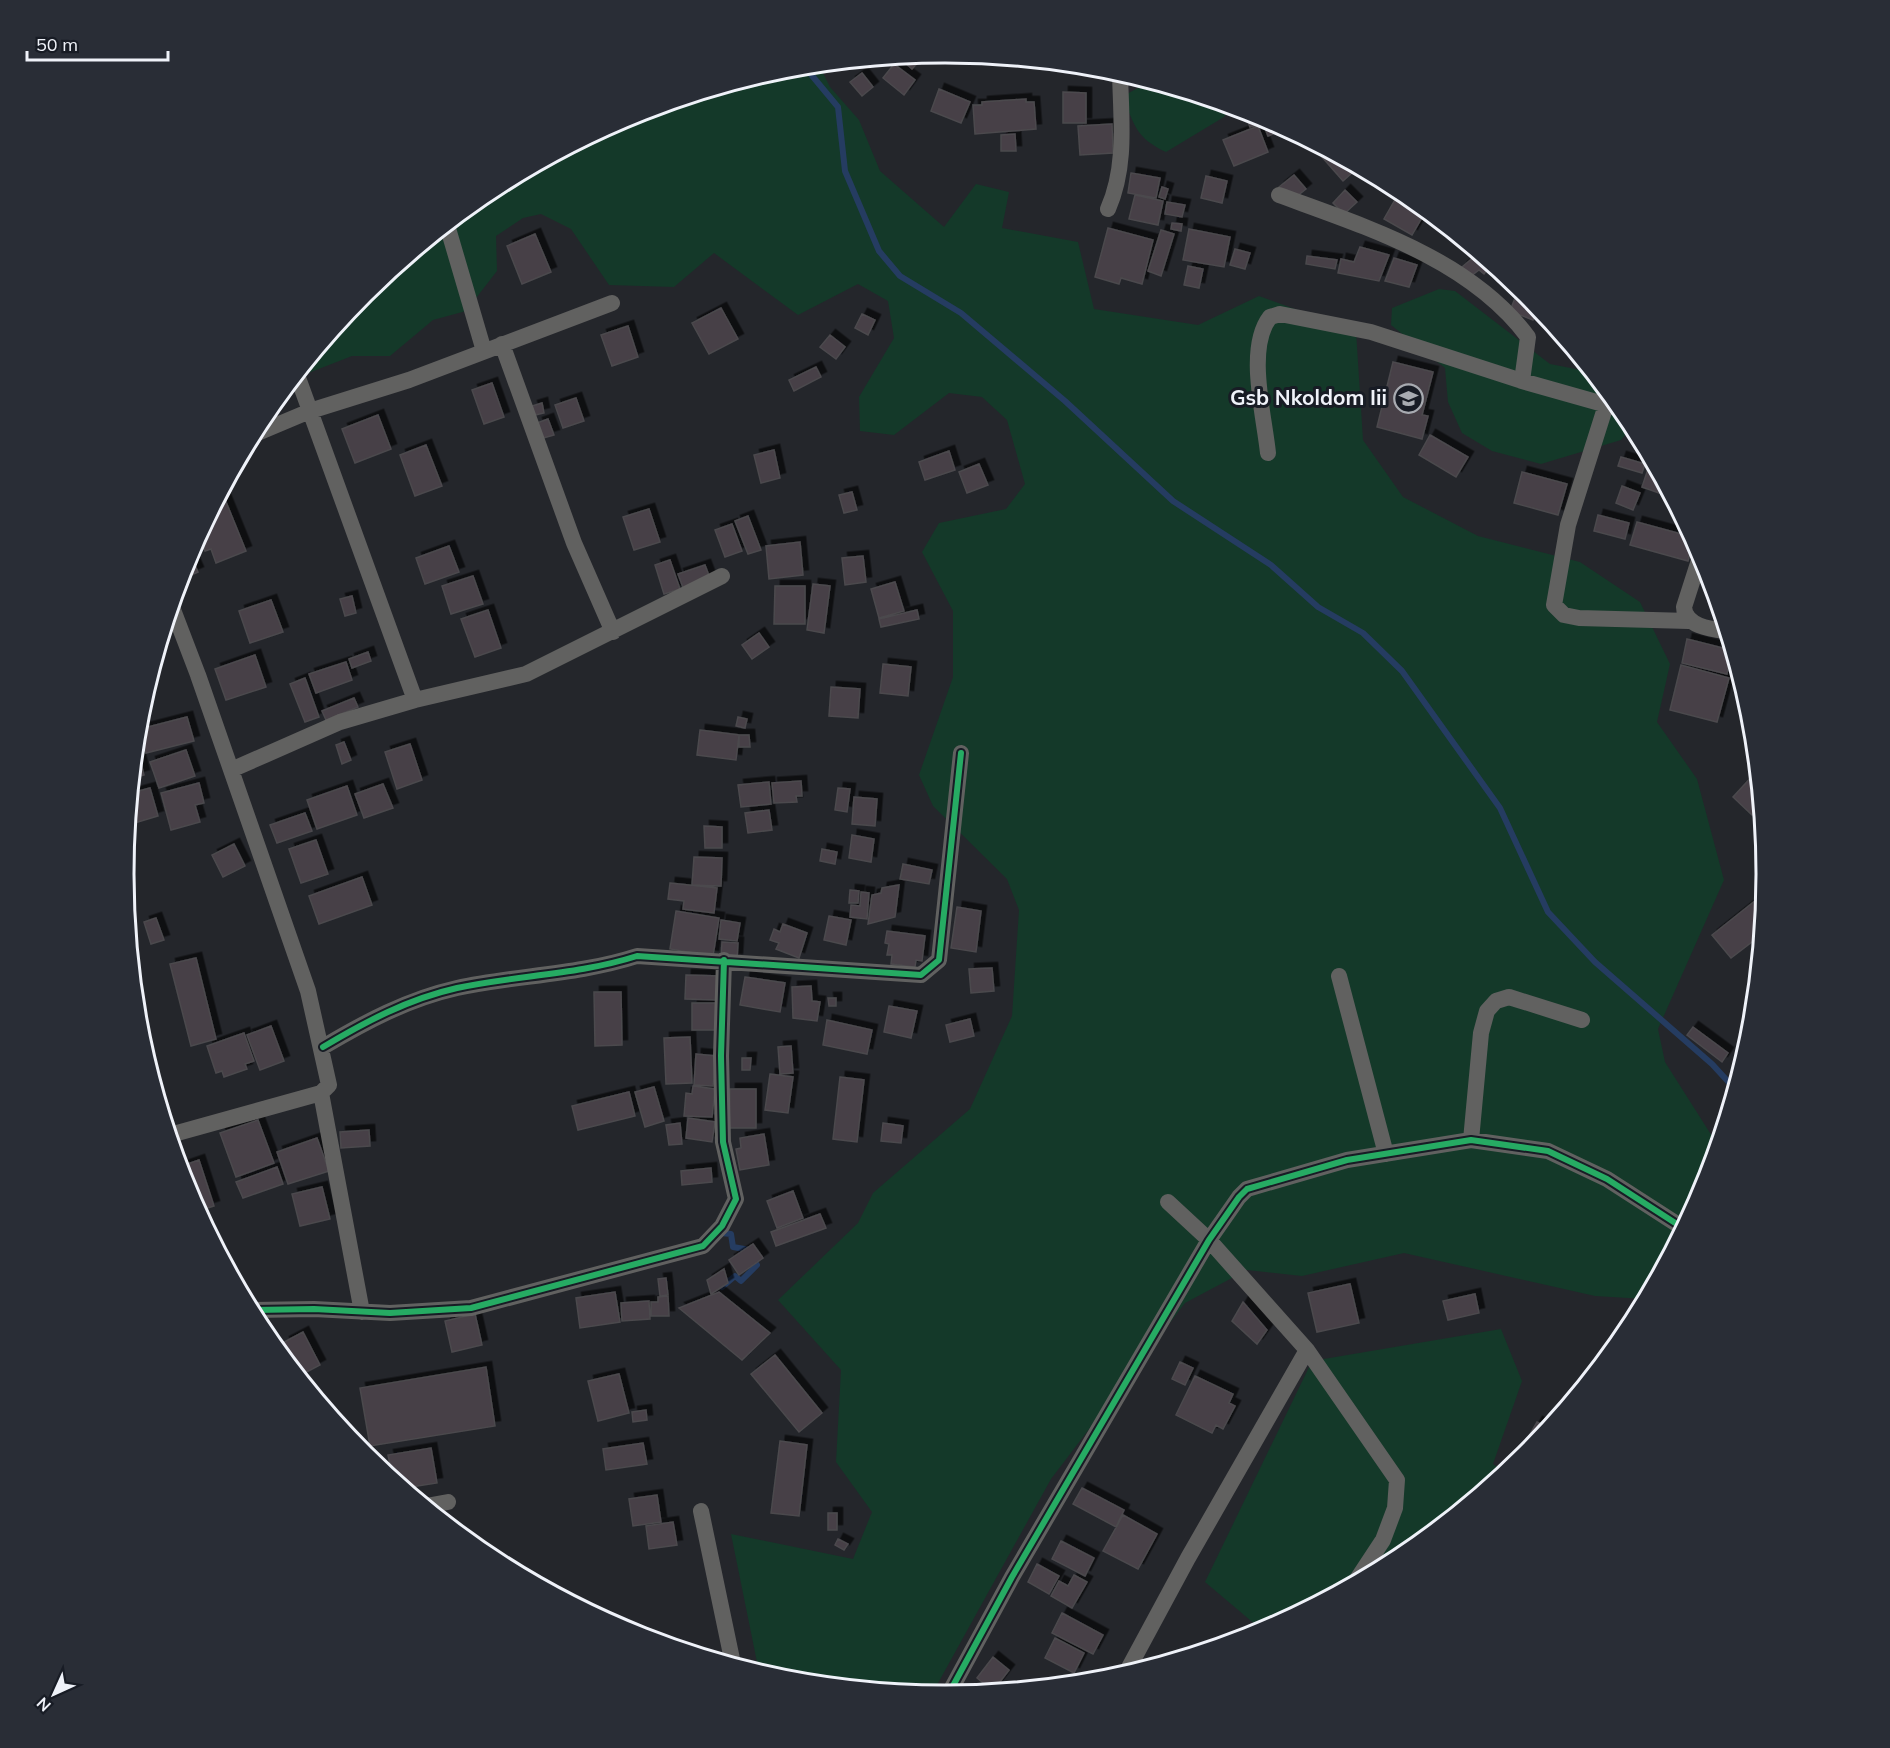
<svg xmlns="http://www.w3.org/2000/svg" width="1890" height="1748" font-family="Mulish,sans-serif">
<defs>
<filter id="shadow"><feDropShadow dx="5.5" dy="-5.5" stdDeviation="0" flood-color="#0009"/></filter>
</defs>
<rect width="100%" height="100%" fill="#24262b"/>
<path fill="#143929" d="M 819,65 L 830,87 L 859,120 L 880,171 L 944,227 L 976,184 L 1009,192 L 1002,228 L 1078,242 L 1094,309 L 1198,325 L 1259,296 L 1356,331 L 1363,440 L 1403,497 L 1478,536 L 1580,562 L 1640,602 L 1670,664 L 1657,722 L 1697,779 L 1724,880 L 1658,1029 L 1665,1062 L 1717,1144 L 1704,1189 L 1645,1299 L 1595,1296 L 1404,1253 L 1302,1276 L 1247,1270 L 1185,1303 L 1051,1479 L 932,1694 L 784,1680 L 759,1672 L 731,1534 L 853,1559 L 872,1512 L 836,1462 L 841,1370 L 778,1300 L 858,1223 L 873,1193 L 970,1109 L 1012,1016 L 1019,910 L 1007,879 L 933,806 L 919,775 L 953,677 L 953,611 L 922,552 L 939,523 L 1006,509 L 1025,484 L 1007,420 L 982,397 L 949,393 L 894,435 L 860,431 L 859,397 L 894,338 L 888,301 L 858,284 L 798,315 L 714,253 L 674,287 L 609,285 L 571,229 L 541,214 L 523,218 L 496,236 L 497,271 L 466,311 L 433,320 L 390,356 L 352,356 L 293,379 L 364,293 L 489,191 L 631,115 L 785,68 Z
M 1149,82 L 1232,107 L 1224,117 L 1166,152 C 1136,138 1134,125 1123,96 Z
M 1439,289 L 1455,291 L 1550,364 L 1591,372 L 1633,426 L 1621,440 L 1541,464 L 1492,451 L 1462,433 L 1448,402 L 1445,368 L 1391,325 L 1392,308 Z
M 1501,1329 L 1522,1381 L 1493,1464 L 1505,1472 L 1401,1557 L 1263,1631 L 1205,1582 L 1312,1361 Z"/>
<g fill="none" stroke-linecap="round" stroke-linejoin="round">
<path stroke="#253c61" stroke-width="6" d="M 804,66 L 838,107 L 845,171 L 879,251 L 900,276 L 961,313 L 1065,401 L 1173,501 L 1271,565 L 1318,607 L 1363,633 L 1402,671 L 1500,808 L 1548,912 L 1595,962 L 1712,1064 L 1734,1088
M 721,1233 L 731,1234 L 733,1247 L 750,1250 L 750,1257 L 757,1265 L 741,1281 L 735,1276 L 722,1287"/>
</g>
<path fill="#474046" stroke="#4b494d" stroke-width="1.5" filter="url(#shadow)" d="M 926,54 L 912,69 L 899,57 Z
M 894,64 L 915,80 L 904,95 L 883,78 Z
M 862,73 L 873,87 L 862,96 L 850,82 Z
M 939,89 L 970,102 L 961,123 L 931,111 Z
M 1063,92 L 1086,93 L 1086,123 L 1063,123 Z
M 1026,99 L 1026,102 L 1034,102 L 1036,129 L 975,134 L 973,105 L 982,105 L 982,102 Z
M 1244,111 L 1256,114 L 1260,124 L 1250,127 Z
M 1260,115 L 1286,129 L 1268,136 Z
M 1112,124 L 1113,153 L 1080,155 L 1078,126 Z
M 1258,126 L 1268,152 L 1234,166 L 1223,140 Z
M 1015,134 L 1016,151 L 1001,151 L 1001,135 Z
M 1328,152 L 1340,158 L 1352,173 L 1343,181 L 1322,157 Z
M 1131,173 L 1160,178 L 1156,198 L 1128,193 Z
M 1294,175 L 1306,189 L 1296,197 L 1287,196 L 1279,187 Z
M 1206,176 L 1227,181 L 1222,203 L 1201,198 Z
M 1162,187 L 1168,189 L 1165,199 L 1159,197 Z
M 1345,190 L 1357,202 L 1344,214 L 1333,203 Z
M 1135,195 L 1163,201 L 1158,225 L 1129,219 Z
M 1396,198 L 1424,214 L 1412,235 L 1384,219 Z
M 1167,202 L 1185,205 L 1182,217 L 1165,214 Z
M 1172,223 L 1182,224 L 1181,231 L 1171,229 Z
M 1108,228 L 1153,240 L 1142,284 L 1121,278 L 1119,284 L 1095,277 Z
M 1189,229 L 1230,237 L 1224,267 L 1183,260 Z
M 1161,230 L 1174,234 L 1161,276 L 1148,271 Z
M 535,234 L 551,272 L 522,284 L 507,246 Z
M 1360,247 L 1389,255 L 1379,281 L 1338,273 L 1341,259 L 1354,262 Z
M 1235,249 L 1250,253 L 1245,269 L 1230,265 Z
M 1477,253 L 1505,276 L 1498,282 Z
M 1307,256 L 1337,260 L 1335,269 L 1306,264 Z
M 1475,256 L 1487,270 L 1484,274 L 1479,270 L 1471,276 L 1462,267 Z
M 1394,258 L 1417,265 L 1409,287 L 1385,281 Z
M 1188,266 L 1203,269 L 1199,288 L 1184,285 Z
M 1518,290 L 1526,293 L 1538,308 L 1533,320 L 1510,311 Z
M 721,308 L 738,339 L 709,354 L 692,323 Z
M 862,314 L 875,320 L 868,335 L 855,328 Z
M 628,326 L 638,357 L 612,366 L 601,335 Z
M 830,335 L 845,347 L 836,359 L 820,347 Z
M 1393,362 L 1433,372 L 1422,415 L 1428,416 L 1422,439 L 1377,427 Z
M 816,367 L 821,377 L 794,391 L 789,380 Z
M 492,383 L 504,417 L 484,424 L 472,390 Z
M 576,398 L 584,421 L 563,428 L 555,405 Z
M 542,403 L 544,413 L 535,415 L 532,406 Z
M 378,415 L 391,449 L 355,463 L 342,429 Z
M 548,419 L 554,435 L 543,438 L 537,423 Z
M 1430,435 L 1468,457 L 1456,477 L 1419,455 Z
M 426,445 L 442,486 L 415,496 L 400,455 Z
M 774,450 L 780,478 L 761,483 L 754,455 Z
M 949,451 L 955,470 L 925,480 L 919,462 Z
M 1621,457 L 1645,464 L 1642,473 L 1618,466 Z
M 1651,460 L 1665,486 L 1662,494 L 1642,487 Z
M 979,464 L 988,485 L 967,493 L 959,472 Z
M 1522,472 L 1567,484 L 1558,515 L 1514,503 Z
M 1622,486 L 1640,493 L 1633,510 L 1616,503 Z
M 222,492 L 246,551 L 216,563 L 211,549 L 205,551 L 199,535 Z
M 852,492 L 857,510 L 844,513 L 839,495 Z
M 649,509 L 660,542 L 634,550 L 623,517 Z
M 1598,515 L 1629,523 L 1625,539 L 1594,531 Z
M 748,516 L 761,550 L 748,554 L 735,521 Z
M 1637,522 L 1692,537 L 1694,540 L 1688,561 L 1630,545 Z
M 732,524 L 742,551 L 725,557 L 715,530 Z
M 800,542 L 803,575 L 769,579 L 766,546 Z
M 449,546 L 459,572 L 425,584 L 416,558 Z
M 863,556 L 866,582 L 845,585 L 842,558 Z
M 670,560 L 680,589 L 664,594 L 655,565 Z
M 194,563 L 198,572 L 182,579 L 183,568 Z
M 705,565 L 711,581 L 684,590 L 678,574 Z
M 473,576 L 483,604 L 451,614 L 442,586 Z
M 895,582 L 904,611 L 879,618 L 871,589 Z
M 813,584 L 830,586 L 824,633 L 807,630 Z
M 775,586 L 805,586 L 805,624 L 774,624 Z
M 352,596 L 356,613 L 345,616 L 340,599 Z
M 271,600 L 283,632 L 250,643 L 239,611 Z
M 488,610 L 501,648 L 475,657 L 461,619 Z
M 917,610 L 919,619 L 881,627 L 879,619 Z
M 759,633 L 769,647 L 752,659 L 742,645 Z
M 1687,639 L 1731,650 L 1727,674 L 1682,663 Z
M 368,652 L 371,661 L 352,668 L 349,659 Z
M 255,655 L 266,687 L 226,700 L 215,669 Z
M 346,662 L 352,680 L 316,693 L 309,674 Z
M 883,664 L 911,667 L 908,696 L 880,693 Z
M 1681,665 L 1729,678 L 1717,722 L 1670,710 Z
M 305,678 L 319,717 L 305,722 L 290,684 Z
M 831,687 L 860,689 L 858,718 L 829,716 Z
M 354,698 L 358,707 L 326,720 L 322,711 Z
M 187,717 L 194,741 L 146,753 L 140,729 Z
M 738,717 L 747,719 L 745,728 L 736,726 Z
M 700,730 L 739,735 L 736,760 L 697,755 Z
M 739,735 L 749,735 L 750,747 L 739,747 Z
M 344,742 L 351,760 L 342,764 L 336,745 Z
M 410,744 L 422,780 L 397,789 L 385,752 Z
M 136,745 L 144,775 L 133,778 Z
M 186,750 L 195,776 L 159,788 L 150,762 Z
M 1756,772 L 1760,807 L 1752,815 L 1733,797 Z
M 801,781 L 802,796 L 796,796 L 797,802 L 774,803 L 772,783 Z
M 769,782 L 771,804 L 741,807 L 738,785 Z
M 199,783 L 204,803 L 195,805 L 200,822 L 171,830 L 161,793 Z
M 383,784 L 393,808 L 364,818 L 355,794 Z
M 347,786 L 357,815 L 317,829 L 307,800 Z
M 150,788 L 158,816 L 128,825 L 131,793 Z
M 838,788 L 850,789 L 847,812 L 835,810 Z
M 854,797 L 877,799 L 875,826 L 852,824 Z
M 769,810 L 772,830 L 748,833 L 745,813 Z
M 305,813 L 312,831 L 277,843 L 270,825 Z
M 704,826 L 722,827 L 722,848 L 705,848 Z
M 852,835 L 874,839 L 871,862 L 849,858 Z
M 316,840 L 328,874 L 301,883 L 289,849 Z
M 234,844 L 245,866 L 223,877 L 212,855 Z
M 822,849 L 837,852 L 835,864 L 820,861 Z
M 694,857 L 722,858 L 721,886 L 692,885 Z
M 903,864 L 932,870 L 929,884 L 900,879 Z
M 362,877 L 372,905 L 319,924 L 309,896 Z
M 670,883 L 717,888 L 714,913 L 683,909 L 684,901 L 668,899 Z
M 899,885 L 895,917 L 868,924 L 872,895 L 881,893 L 882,888 Z
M 850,890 L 859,891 L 858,903 L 849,903 Z
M 861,892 L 869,893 L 867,919 L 850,917 L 851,905 L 860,906 Z
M 1765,893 L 1761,935 L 1731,958 L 1712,935 Z
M 957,907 L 981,911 L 976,952 L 951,948 Z
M 676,911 L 719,918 L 713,956 L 670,949 Z
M 829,916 L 851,920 L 846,945 L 824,940 Z
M 156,918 L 164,940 L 151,944 L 144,922 Z
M 721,920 L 740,923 L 737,941 L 719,939 Z
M 783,924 L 807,933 L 799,958 L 776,949 L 779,943 L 770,940 L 774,929 L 780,932 Z
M 887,931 L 925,936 L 922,961 L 916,960 L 915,967 L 891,964 L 892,955 L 887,955 L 889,944 L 885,943 Z
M 722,942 L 738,943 L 737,959 L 721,958 Z
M 196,958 L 216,1039 L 191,1046 L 170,964 Z
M 992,968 L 994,991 L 971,993 L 969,969 Z
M 686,975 L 720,976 L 720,1000 L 685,999 Z
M 745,977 L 785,983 L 780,1012 L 740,1005 Z
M 811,986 L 812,1001 L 820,1002 L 817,1021 L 793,1018 L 792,987 Z
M 594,992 L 621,992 L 622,1045 L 595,1046 Z
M 828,998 L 836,998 L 836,1006 L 829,1006 Z
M 692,1003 L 718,1003 L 718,1030 L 692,1030 Z
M 889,1006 L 917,1011 L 911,1038 L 884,1032 Z
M 970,1019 L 974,1036 L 950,1042 L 946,1025 Z
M 827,1020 L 872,1030 L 867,1054 L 823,1045 Z
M 271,1026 L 284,1061 L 260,1070 L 247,1035 Z
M 1693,1027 L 1728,1053 L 1722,1062 L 1687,1035 Z
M 244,1033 L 254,1061 L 245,1064 L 247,1069 L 224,1077 L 222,1071 L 216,1073 L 207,1046 Z
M 690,1037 L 692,1083 L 666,1084 L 664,1038 Z
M 791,1046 L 793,1073 L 780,1074 L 778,1047 Z
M 696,1054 L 716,1056 L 713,1086 L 694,1085 Z
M 742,1058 L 751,1058 L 750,1070 L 742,1070 Z
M 770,1074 L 793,1077 L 788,1113 L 765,1110 Z
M 840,1077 L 864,1080 L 857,1142 L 833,1139 Z
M 693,1086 L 715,1089 L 712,1117 L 684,1116 L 686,1093 L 692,1094 Z
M 654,1087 L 664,1121 L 645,1127 L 635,1092 Z
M 730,1089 L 756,1089 L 756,1128 L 729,1128 Z
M 629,1092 L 635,1116 L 578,1130 L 572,1106 Z
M 688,1118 L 715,1122 L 712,1142 L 686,1138 Z
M 258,1120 L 274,1163 L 236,1177 L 220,1133 Z
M 680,1123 L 682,1144 L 669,1145 L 666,1125 Z
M 883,1123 L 903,1126 L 901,1143 L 881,1141 Z
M 369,1130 L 370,1146 L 341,1148 L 340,1132 Z
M 764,1134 L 769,1165 L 740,1170 L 736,1149 L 741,1148 L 740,1138 Z
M 317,1138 L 329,1171 L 288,1184 L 277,1152 Z
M 199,1160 L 214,1206 L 198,1211 L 186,1188 L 179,1167 Z
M 277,1167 L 283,1184 L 243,1198 L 236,1182 Z
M 711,1168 L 712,1182 L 682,1185 L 681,1171 Z
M 322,1187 L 330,1219 L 300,1226 L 292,1194 Z
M 793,1191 L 803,1218 L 777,1228 L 767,1201 Z
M 820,1214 L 826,1228 L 776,1246 L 771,1232 Z
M 753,1244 L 763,1258 L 739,1275 L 729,1260 Z
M 724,1269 L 728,1283 L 711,1294 L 707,1280 Z
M 666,1278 L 668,1295 L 660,1296 L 658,1279 Z
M 1350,1284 L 1359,1323 L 1317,1332 L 1308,1293 Z
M 615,1292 L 620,1322 L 580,1328 L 576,1298 Z
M 719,1292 L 770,1333 L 742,1360 L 679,1308 Z
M 1475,1294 L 1479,1313 L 1448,1320 L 1443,1301 Z
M 668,1296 L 669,1316 L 651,1316 L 651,1302 L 658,1302 L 658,1297 Z
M 649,1301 L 650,1319 L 622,1321 L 621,1303 Z
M 1243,1302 L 1267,1330 L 1257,1344 L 1232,1321 Z
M 475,1314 L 482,1345 L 452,1352 L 445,1321 Z
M 1620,1326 L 1627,1331 L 1603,1361 L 1599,1358 Z
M 303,1332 L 320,1365 L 301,1375 L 284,1342 Z
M 775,1355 L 822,1413 L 799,1432 L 751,1374 Z
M 1180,1362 L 1193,1368 L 1185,1385 L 1172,1379 Z
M 486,1367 L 495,1426 L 370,1446 L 360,1388 Z
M 619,1374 L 629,1413 L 598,1421 L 588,1381 Z
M 1195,1376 L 1233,1394 L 1229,1403 L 1235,1406 L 1223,1429 L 1216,1425 L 1212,1433 L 1176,1415 Z
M 646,1410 L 647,1420 L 633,1422 L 632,1412 Z
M 1537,1422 L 1548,1428 L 1516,1463 L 1514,1462 Z
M 780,1441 L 807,1445 L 799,1516 L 771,1513 Z
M 643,1443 L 647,1464 L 606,1470 L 603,1449 Z
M 431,1448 L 437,1483 L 405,1488 L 393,1478 L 388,1455 Z
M 1082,1488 L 1124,1510 L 1116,1527 L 1073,1504 Z
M 657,1495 L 661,1522 L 633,1526 L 629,1499 Z
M 828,1513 L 837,1513 L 837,1530 L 828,1530 Z
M 1123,1515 L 1157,1534 L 1138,1569 L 1103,1551 Z
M 673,1522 L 677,1545 L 649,1549 L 646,1526 Z
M 838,1539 L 848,1544 L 844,1550 L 835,1545 Z
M 1061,1541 L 1094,1558 L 1085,1576 L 1052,1559 Z
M 1037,1564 L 1059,1576 L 1049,1594 L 1028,1582 Z
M 1074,1575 L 1087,1582 L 1072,1608 L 1051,1596 L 1059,1581 L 1068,1586 Z
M 1062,1613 L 1103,1635 L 1093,1654 L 1052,1633 Z
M 1055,1638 L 1084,1653 L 1074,1673 L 1045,1658 Z
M 993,1657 L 1009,1670 L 993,1691 L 977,1678 Z"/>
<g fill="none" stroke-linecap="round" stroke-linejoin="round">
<path stroke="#616160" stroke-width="16" d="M 1279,195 C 1366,227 1470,259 1528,337 L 1522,381 L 1621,409
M 1108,209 C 1127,166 1121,119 1120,73
M 447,225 L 484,351
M 502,344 L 574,543 L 613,632
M 297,375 L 415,700
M 1606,405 L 1568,525 L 1554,605 L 1564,615 L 1579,618 L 1689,621
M 253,435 L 310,411 L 409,380 L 612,303
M 1268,453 C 1264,414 1246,348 1270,317 L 1280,314 L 1371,332 L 1522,381
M 1701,554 L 1684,607 C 1685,626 1710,629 1726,631
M 231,770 L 340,722 L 415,700 L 526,674 L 722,576
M 1339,976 L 1386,1154
M 323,1047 C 365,1022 408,999 457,988 C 517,975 578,975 637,956 L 921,975 L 939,960 L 961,753
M 321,1093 L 362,1312
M 170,1135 L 321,1093 L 329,1085 L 308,991 L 198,675 L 172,607
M 1471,1140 L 1481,1033 L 1487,1011 L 1496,1001 L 1509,997 L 1582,1020
M 1168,1202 L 1209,1240 L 1307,1350 L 1397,1480 L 1395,1508 L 1383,1540 L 1356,1581
M 251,1310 L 314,1309 L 390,1313 L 471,1308 L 703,1246 L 722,1226 L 736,1199 L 723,1142 L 721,1056 L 724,960
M 426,1506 L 448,1502
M 701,1511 L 733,1664
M 1126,1673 L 1188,1558 L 1307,1350
M 948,1695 L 1012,1577 L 1209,1240 L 1239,1197 L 1247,1189 L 1347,1160 L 1471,1140 L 1548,1151 L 1607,1179 L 1683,1228"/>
<defs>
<path id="cycleway" d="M 323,1047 C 365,1022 408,999 457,988 C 517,975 578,975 637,956 L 921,975 L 939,960 L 961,753
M 251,1310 L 314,1309 L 390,1313 L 471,1308 L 703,1246 L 722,1226 L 736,1199 L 723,1142 L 721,1056 L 724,960
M 948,1695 L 1012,1577 L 1209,1240 L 1239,1197 L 1247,1189 L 1347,1160 L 1471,1140 L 1548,1151 L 1607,1179 L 1683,1228"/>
</defs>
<use href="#cycleway" stroke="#181c25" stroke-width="10"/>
<use href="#cycleway" stroke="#26ab63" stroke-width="6"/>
</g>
<defs>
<symbol id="school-ring" viewBox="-11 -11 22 22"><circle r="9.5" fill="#181c25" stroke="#a8abb1" stroke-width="1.5"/><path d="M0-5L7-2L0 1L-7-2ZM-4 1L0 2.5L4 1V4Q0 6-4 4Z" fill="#a8abb1"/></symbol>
</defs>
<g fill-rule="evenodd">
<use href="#school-ring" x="1392" y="382" width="33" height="33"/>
</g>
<g text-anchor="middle" stroke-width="6" stroke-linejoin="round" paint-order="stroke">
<g font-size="21" font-weight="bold" fill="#eff2f9" stroke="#181c25" text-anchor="end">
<text x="1387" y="405">Gsb Nkoldom Iii</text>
</g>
</g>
<path d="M0 0H1890V1748H0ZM134 874a811 811 0 1 1 1622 0a811 811 0 1 1-1622 0Z" fill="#292d36" fill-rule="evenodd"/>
<path fill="none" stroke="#eff2f9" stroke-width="3" d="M134 874a811 811 0 1 1 1622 0a811 811 0 1 1-1622 0Z"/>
<g transform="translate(54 1694) rotate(225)" stroke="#181c25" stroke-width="4.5" paint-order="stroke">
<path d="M0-4.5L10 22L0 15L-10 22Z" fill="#eff2f9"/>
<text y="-9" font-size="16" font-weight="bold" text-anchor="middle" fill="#eff2f9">N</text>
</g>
<path d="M27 51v9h141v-9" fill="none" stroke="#eff2f9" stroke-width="3"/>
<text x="36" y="51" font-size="18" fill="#eff2f9" stroke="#181c25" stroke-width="4.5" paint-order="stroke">50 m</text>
</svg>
